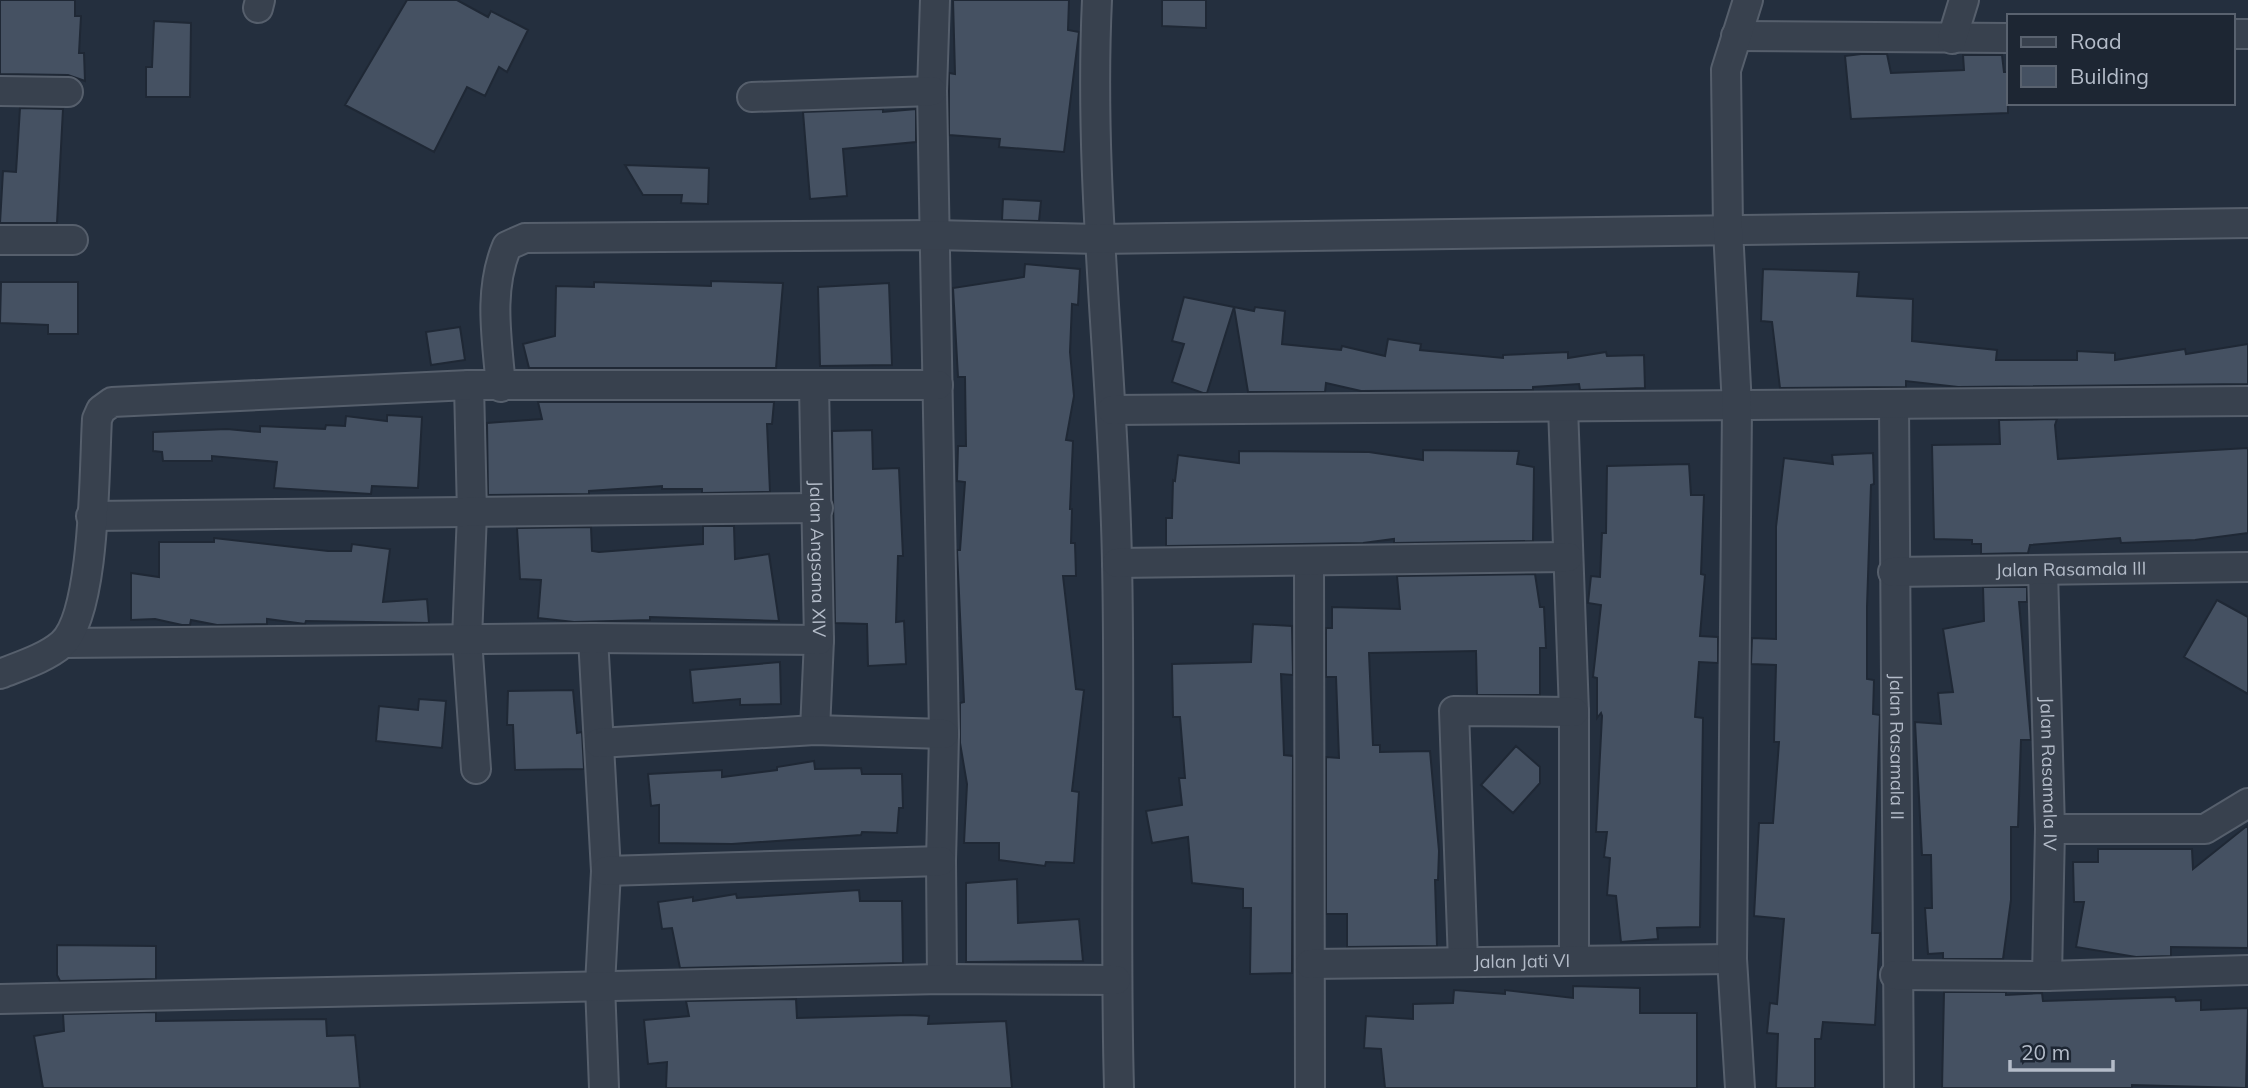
<svg xmlns="http://www.w3.org/2000/svg" width="2248" height="1088" font-family="Mulish,sans-serif">
<rect width="100%" height="100%" fill="#242f3e"/>
<path fill="#455162" stroke="#1f2835" stroke-width="2" d="M 0,0 L 75,0 L 75,16 L 81,16 L 79,53 L 84,53 L 85,81 L 68,75 L 0,74 Z
M 407,0 L 457,0 L 488,17 L 491,11 L 528,30 L 507,72 L 499,67 L 485,96 L 467,87 L 434,152 L 345,105 Z
M 953,0 L 1069,0 L 1068,30 L 1079,32 L 1064,152 L 999,147 L 1000,139 L 949,135 L 949,73 L 955,74 Z
M 1162,0 L 1206,0 L 1206,28 L 1162,26 Z
M 154,21 L 191,23 L 190,97 L 146,97 L 146,67 L 152,67 Z
M 1861,54 L 1887,54 L 1891,73 L 1964,70 L 1963,55 L 2002,55 L 2004,72 L 2008,72 L 2008,113 L 1851,119 L 1845,56 Z
M 20,108 L 63,109 L 57,223 L 0,223 L 3,171 L 16,172 Z
M 883,109 L 883,112 L 916,109 L 916,142 L 843,149 L 847,196 L 810,199 L 803,112 Z
M 625,165 L 709,168 L 708,204 L 681,203 L 682,195 L 643,195 Z
M 1003,199 L 1041,201 L 1039,221 L 1002,220 Z
M 1025,264 L 1080,269 L 1078,305 L 1072,304 L 1070,352 L 1074,396 L 1066,440 L 1073,441 L 1070,509 L 1072,509 L 1071,543 L 1075,543 L 1076,576 L 1063,576 L 1076,689 L 1084,690 L 1072,791 L 1079,792 L 1074,863 L 1046,862 L 1045,866 L 999,860 L 999,843 L 964,843 L 967,784 L 960,743 L 960,703 L 964,702 L 957,550 L 960,550 L 965,482 L 957,481 L 958,446 L 966,446 L 965,377 L 958,377 L 953,288 L 1024,277 Z
M 1763,269 L 1859,272 L 1857,296 L 1913,299 L 1912,341 L 1997,350 L 1996,360 L 2077,360 L 2077,351 L 2115,353 L 2115,360 L 2185,349 L 2186,354 L 2248,344 L 2248,384 L 1958,387 L 1906,381 L 1906,387 L 1780,388 L 1772,322 L 1761,321 Z
M 711,281 L 783,283 L 776,368 L 529,368 L 523,344 L 555,336 L 556,286 L 594,287 L 594,282 L 711,286 Z
M 1,282 L 78,282 L 78,334 L 48,334 L 48,325 L 0,323 Z
M 889,283 L 892,365 L 820,366 L 818,287 Z
M 1184,297 L 1254,311 L 1255,307 L 1285,311 L 1282,344 L 1341,350 L 1342,346 L 1385,356 L 1388,339 L 1421,344 L 1420,350 L 1503,358 L 1503,355 L 1568,352 L 1568,358 L 1606,352 L 1607,356 L 1644,355 L 1645,388 L 1580,390 L 1579,384 L 1533,387 L 1533,390 L 1361,391 L 1326,383 L 1325,392 L 1248,392 L 1234,307 L 1207,393 L 1203,393 L 1172,382 L 1184,344 L 1172,341 Z
M 460,327 L 465,360 L 431,365 L 426,332 Z
M 538,402 L 774,402 L 772,424 L 767,424 L 770,492 L 702,493 L 702,489 L 662,489 L 662,486 L 589,491 L 589,494 L 488,495 L 487,423 L 542,419 Z
M 387,415 L 422,417 L 418,488 L 372,486 L 371,494 L 274,488 L 277,462 L 212,456 L 212,461 L 163,461 L 162,452 L 153,451 L 153,432 L 227,429 L 260,432 L 260,426 L 325,429 L 326,425 L 345,426 L 346,416 L 387,421 Z
M 2057,419 L 2055,425 L 2058,459 L 2248,448 L 2248,533 L 2195,540 L 2121,543 L 2120,538 L 2030,545 L 2028,553 L 1981,554 L 1981,544 L 1972,544 L 1972,540 L 1934,539 L 1932,445 L 2000,444 L 1999,420 Z
M 872,430 L 873,469 L 899,468 L 903,556 L 898,556 L 896,622 L 904,621 L 906,664 L 868,666 L 867,624 L 835,623 L 832,431 Z
M 1423,450 L 1519,451 L 1517,464 L 1534,467 L 1533,541 L 1394,543 L 1394,539 L 1363,543 L 1166,546 L 1166,518 L 1172,518 L 1173,480 L 1175,481 L 1178,455 L 1239,463 L 1239,451 L 1369,452 L 1423,460 Z
M 1873,453 L 1874,484 L 1871,485 L 1867,607 L 1867,679 L 1874,680 L 1873,714 L 1880,715 L 1872,933 L 1880,933 L 1875,1025 L 1823,1022 L 1821,1039 L 1815,1039 L 1815,1088 L 1776,1088 L 1778,1034 L 1767,1033 L 1770,1003 L 1777,1004 L 1784,919 L 1754,916 L 1759,823 L 1773,823 L 1779,742 L 1774,742 L 1776,665 L 1751,664 L 1752,638 L 1776,639 L 1776,527 L 1784,458 L 1833,464 L 1832,455 Z
M 1689,464 L 1691,495 L 1704,495 L 1701,574 L 1705,575 L 1700,636 L 1718,637 L 1718,663 L 1699,662 L 1695,717 L 1703,718 L 1700,927 L 1657,928 L 1658,939 L 1621,942 L 1616,896 L 1607,895 L 1610,858 L 1604,857 L 1607,832 L 1596,832 L 1602,716 L 1601,713 L 1597,718 L 1597,678 L 1593,677 L 1601,605 L 1588,603 L 1591,576 L 1600,577 L 1602,533 L 1606,533 L 1607,466 Z
M 703,526 L 734,526 L 735,559 L 769,554 L 779,621 L 650,617 L 650,620 L 574,622 L 538,618 L 541,580 L 520,579 L 517,528 L 591,527 L 592,551 L 599,552 L 703,544 Z
M 214,538 L 328,551 L 351,551 L 352,544 L 390,549 L 383,602 L 427,599 L 429,623 L 306,621 L 305,624 L 267,619 L 267,624 L 217,625 L 191,620 L 190,625 L 182,625 L 155,619 L 131,620 L 131,573 L 159,577 L 159,542 L 214,542 Z
M 1535,574 L 1540,607 L 1544,607 L 1546,648 L 1540,648 L 1540,695 L 1477,695 L 1476,651 L 1369,653 L 1373,745 L 1380,745 L 1380,752 L 1430,751 L 1439,851 L 1438,880 L 1435,880 L 1437,946 L 1347,947 L 1347,914 L 1326,914 L 1326,757 L 1339,758 L 1336,677 L 1326,677 L 1326,628 L 1332,628 L 1332,607 L 1400,609 L 1397,576 Z
M 1983,587 L 2027,587 L 2027,602 L 2019,602 L 2031,740 L 2021,740 L 2018,827 L 2011,827 L 2011,900 L 2003,959 L 1943,959 L 1943,953 L 1928,954 L 1925,908 L 1932,908 L 1931,855 L 1922,855 L 1915,722 L 1941,724 L 1938,693 L 1953,692 L 1943,629 L 1984,621 Z
M 2217,600 L 2248,617 L 2248,694 L 2184,657 Z
M 1253,624 L 1292,626 L 1293,675 L 1281,674 L 1284,755 L 1293,756 L 1292,973 L 1250,974 L 1251,908 L 1243,908 L 1243,889 L 1192,883 L 1188,837 L 1152,843 L 1146,811 L 1182,805 L 1179,778 L 1185,778 L 1180,717 L 1173,717 L 1172,664 L 1251,662 Z
M 780,662 L 781,704 L 740,705 L 740,699 L 693,703 L 690,670 Z
M 573,690 L 577,733 L 582,732 L 584,769 L 515,770 L 513,725 L 507,725 L 508,691 Z
M 419,699 L 446,701 L 442,748 L 376,741 L 379,706 L 418,710 Z
M 1516,746 L 1540,767 L 1540,783 L 1513,813 L 1481,785 Z
M 814,761 L 815,769 L 861,768 L 862,774 L 902,774 L 903,808 L 899,808 L 897,833 L 862,832 L 861,835 L 732,844 L 659,843 L 659,805 L 651,806 L 648,774 L 722,770 L 722,777 L 777,770 L 777,767 Z
M 2248,825 L 2248,948 L 2171,947 L 2171,956 L 2136,957 L 2076,947 L 2084,902 L 2074,902 L 2073,862 L 2098,862 L 2098,849 L 2192,849 L 2193,869 Z
M 1017,879 L 1018,923 L 1079,919 L 1083,961 L 966,962 L 966,883 Z
M 859,890 L 860,901 L 902,901 L 903,963 L 680,968 L 672,928 L 662,929 L 658,902 L 693,897 L 693,901 L 736,894 L 737,898 Z
M 57,945 L 156,946 L 156,979 L 60,981 L 57,975 Z
M 1573,986 L 1640,988 L 1640,1013 L 1697,1013 L 1697,1088 L 1385,1088 L 1381,1049 L 1364,1048 L 1366,1016 L 1413,1019 L 1413,1004 L 1453,1003 L 1454,990 L 1505,994 L 1505,990 L 1573,998 Z
M 1944,992 L 2006,992 L 2006,995 L 2042,993 L 2043,1001 L 2175,997 L 2176,1001 L 2201,1000 L 2201,1010 L 2248,1008 L 2246,1088 L 2132,1085 L 2132,1088 L 1942,1088 Z
M 796,999 L 797,1018 L 910,1015 L 929,1016 L 928,1024 L 1006,1021 L 1012,1088 L 666,1088 L 667,1062 L 648,1064 L 644,1020 L 689,1016 L 686,1001 Z
M 156,1012 L 156,1021 L 326,1019 L 327,1036 L 355,1035 L 360,1088 L 43,1088 L 34,1036 L 64,1031 L 63,1014 Z"/>
<g fill="none" stroke-linecap="round" stroke-linejoin="round">
<defs>
<g id="street">
<path d="M 935,0 L 932,91 L 944,734 L 941,861 L 942,979"/>
<path d="M 1097,0 C 1088,188 1114,375 1117,563 C 1121,738 1114,913 1119,1088"/>
<path d="M 258,8 L 260,0"/>
<path d="M 2232,34 L 2248,34"/>
<path d="M 1736,36 L 2008,38"/>
<path d="M 1952,39 L 1964,0"/>
<path d="M 0,91 L 68,92"/>
<path d="M 752,97 L 932,91"/>
<path d="M 0,240 L 73,240"/>
<path d="M 469,385 L 472,513 L 467,639 L 476,769"/>
<path id="s1" d="M 814,386 L 819,640 L 815,730"/>
<path d="M 501,387 C 497,339 488,291 507,246 L 525,238 L 934,235 L 1098,239 L 2248,223"/>
<path id="s2" d="M 1894,404 L 1899,1088"/>
<path d="M 1563,407 L 1574,712 L 1574,959"/>
<path d="M 1112,410 L 2248,401"/>
<path d="M 91,516 L 818,508"/>
<path d="M 1309,561 L 1310,1088"/>
<path d="M 1117,563 L 1568,557"/>
<path id="s3" d="M 2043,571 L 2050,829 L 2047,976"/>
<path id="s4" d="M 1893,572 L 2248,567"/>
<path d="M 593,638 L 606,871 L 600,985 L 604,1088"/>
<path d="M 64,643 L 593,638 L 819,640"/>
<path d="M 0,674 C 20,666 46,658 62,644 C 96,613 94,467 97,419 L 101,410 L 112,402 L 469,385 L 938,385"/>
<path d="M 599,743 L 815,730 L 944,734"/>
<path d="M 2050,829 L 2205,829 L 2248,803"/>
<path d="M 606,871 L 941,861"/>
<path d="M 1463,962 L 1454,711 L 1574,712"/>
<path id="s5" d="M 1310,964 L 1732,959"/>
<path d="M 1895,975 L 2047,976 L 2248,970"/>
<path d="M 0,999 L 942,979 L 1116,980"/>
<path d="M 1740,1088 L 1732,959 L 1737,407 L 1728,229 L 1726,70 L 1748,0"/>
</g>
</defs>
<use href="#street" stroke="#565f6c" stroke-width="32"/>
<use href="#street" stroke="#38414e" stroke-width="28"/>
</g>
<g text-anchor="middle" stroke-width="5" stroke-linejoin="round" paint-order="stroke">
<g font-size="18" fill="#b4bcc9" stroke="#1d2633">
<text dy="6" stroke="none"><textPath href="#s1" startOffset="173">Jalan Angsana XIV</textPath></text>
<text dy="6" stroke="none"><textPath href="#s4" startOffset="178">Jalan Rasamala III</textPath></text>
<text dy="6" stroke="none"><textPath href="#s2" startOffset="343">Jalan Rasamala II</textPath></text>
<text dy="6" stroke="none"><textPath href="#s3" startOffset="203">Jalan Rasamala IV</textPath></text>
<text dy="6" stroke="none"><textPath href="#s5" startOffset="212">Jalan Jati VI</textPath></text>
</g>
</g>
<rect x="2007" y="14" width="228" height="91" fill="#1d2633" stroke="#59626f" stroke-width="2"/>
<rect x="2021" y="37" width="35" height="10" fill="#38414e" stroke="#59626f" stroke-width="2"/>
<text x="2070" y="49" font-size="21" fill="#b4bcc9">Road</text>
<rect x="2021" y="66" width="35" height="21" fill="#455162" stroke="#59626f" stroke-width="2"/>
<text x="2070" y="84" font-size="21" fill="#b4bcc9">Building</text>
<path d="M2010 1060v10h103v-10" fill="none" stroke="#b4bcc9" stroke-width="3.5"/>
<text x="2021" y="1060" font-size="21" fill="#b4bcc9" stroke="#1d2633" stroke-width="5" paint-order="stroke">20 m</text>
</svg>
